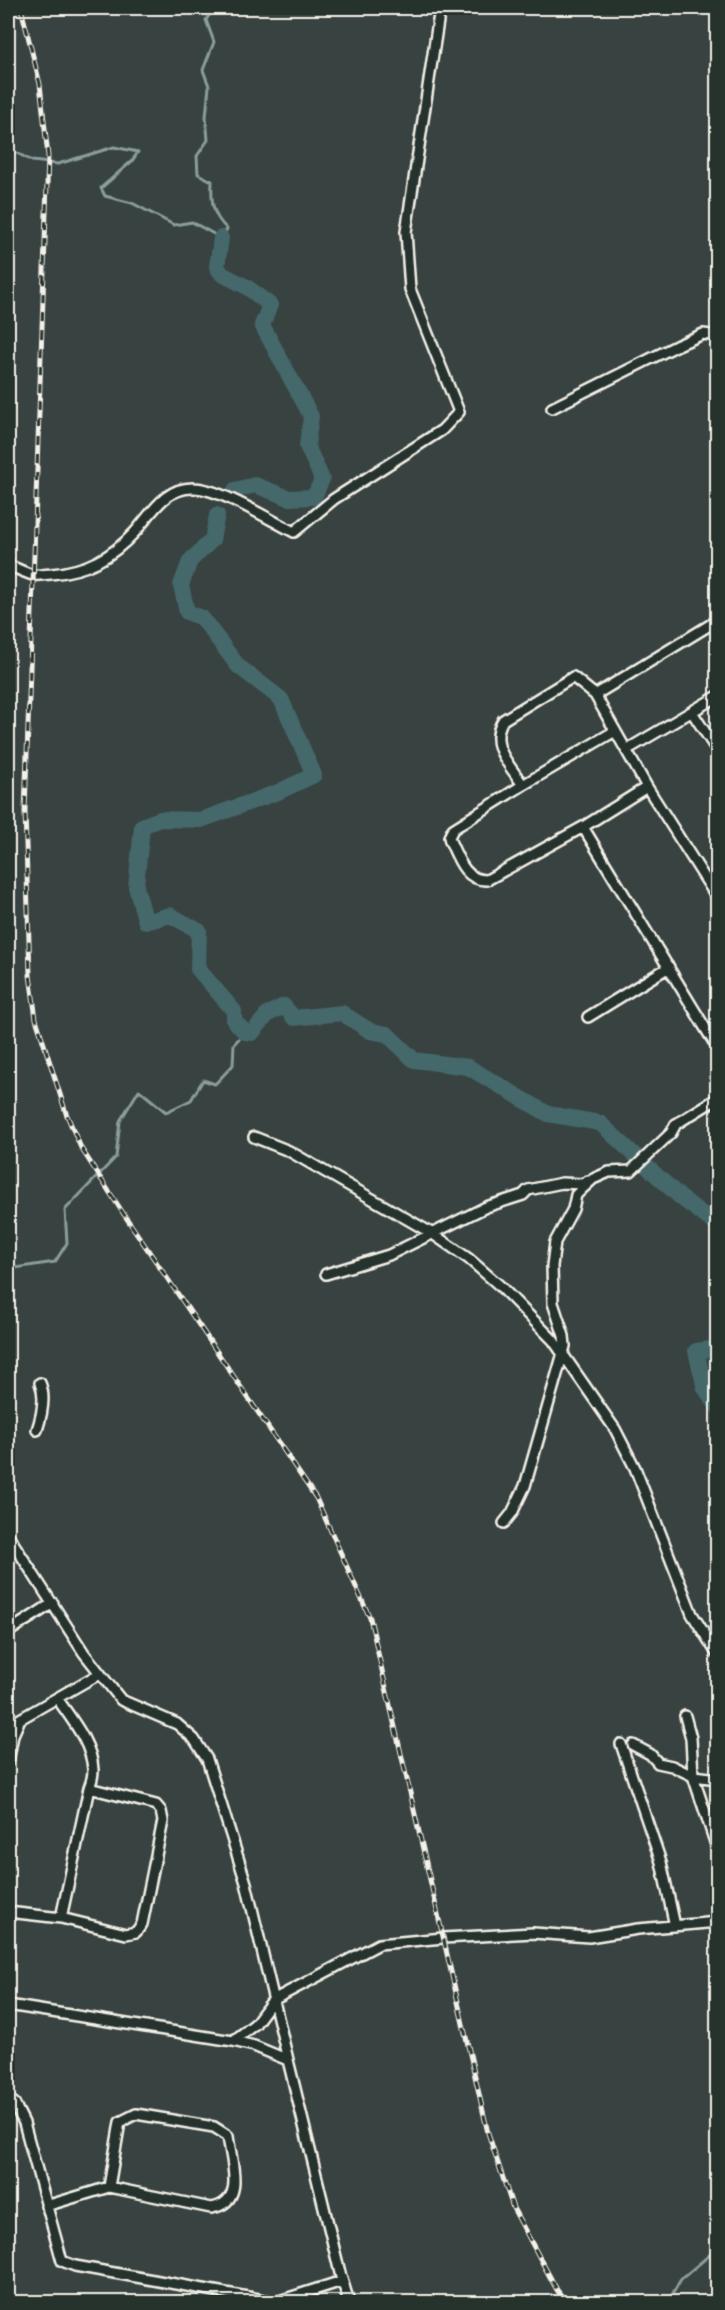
<svg xmlns="http://www.w3.org/2000/svg" width="725" height="2310" font-family="Sriracha,sans-serif">
<rect width="100%" height="100%" fill="#384241"/>
<filter id="ink" filterUnits="userSpaceOnUse"><feTurbulence type="fractalNoise" baseFrequency=".0167" numOctaves="2"/><feDisplacementMap in="SourceGraphic" scale="12" xChannelSelector="R" yChannelSelector="G"/><feConvolveMatrix kernelMatrix="1 2 1 2 8 2 1 2 1" color-interpolation-filters="sRGB"/></filter>
<g filter="url(#ink)">
<g fill="none" stroke-linecap="round" stroke-linejoin="round">
<path stroke="#8a9e9c" stroke-width="3" d="M 8,140 L 15,152 L 32,161 L 58,164 L 114,147 L 138,152 L 132,161 L 101,188 L 105,196 L 132,203 L 174,225 L 192,222 L 221,238 L 227,229 C 212,215 211,201 212,181 L 198,174 L 197,156 L 208,140 L 206,117 L 209,86 L 203,70 L 214,42 L 206,20 L 214,8
M 8,1269 L 55,1262 L 67,1243 L 65,1210 L 116,1157 L 120,1121 L 139,1090 L 166,1112 L 191,1100 L 203,1080 L 215,1084 L 233,1065 L 234,1044 L 245,1032
M 668,2302 L 681,2279 L 718,2248"/>
<path stroke="#44676a" stroke-width="16" d="M 221,238 L 217,267 L 222,274 L 247,287 L 270,305 L 262,325 L 311,416 L 307,446 L 322,479 L 314,497 L 289,498 L 255,485 L 235,490
M 217,515 L 212,540 L 190,561 L 181,585 L 187,612 L 202,618 L 238,666 L 281,699 L 314,775 L 278,792 L 201,820 L 160,819 L 142,826 L 136,887 L 146,922 L 170,915 L 199,931 L 198,969 L 234,1011 L 234,1021 L 245,1032 L 252,1033 L 268,1014 L 284,1006 L 294,1018 L 342,1013 L 370,1031 L 387,1034 L 414,1060 L 468,1067 L 548,1114 L 600,1123 L 680,1197 L 718,1226
M 718,1348 L 696,1351 L 705,1388 L 718,1407"/>
<defs>
<path id="street" d="M 552,408 L 678,345 L 703,334 L 718,336
M 8,565 C 16,568 25,573 33,575 C 39,576 46,574 51,574 C 86,571 111,558 135,532 C 152,513 165,487 194,488 C 219,488 270,520 294,532 L 334,499 L 442,430 L 459,412 L 410,289 L 406,232 L 440,8
M 595,695 L 718,620
M 692,712 L 718,752
M 615,731 L 523,785 L 453,829 L 449,837 L 450,841 C 458,858 465,881 487,880 L 583,827 L 718,1049
M 628,749 L 718,696
M 523,785 C 509,764 488,745 503,720 L 573,677 L 595,695 L 647,787 L 718,899
M 583,827 L 647,787
M 588,1017 L 669,967
M 254,1137 L 289,1151 L 433,1234 L 469,1259 L 500,1286 L 553,1340 L 615,1429 L 635,1468 L 692,1614 L 718,1655
M 326,1274 L 389,1255 L 486,1207 L 523,1195 L 528,1190 L 562,1183 L 582,1184 L 588,1181
M 37,1430 C 42,1415 46,1397 40,1383
M 504,1523 L 512,1513 L 525,1486 L 565,1346 L 564,1336 L 553,1303 L 552,1266 L 555,1242 L 573,1209 L 576,1195 L 581,1190 L 593,1179 L 609,1172 L 631,1171 L 671,1133 L 676,1124 L 718,1098
M 8,1535 L 84,1653 L 121,1700 L 177,1724 L 194,1739 L 207,1759 L 246,1883 L 289,2064
M 8,1632 L 53,1603
M 57,1698 C 71,1719 92,1743 93,1770 C 93,1776 91,1783 89,1788
M 685,1716 L 691,1738 L 693,1776 L 718,1851
M 621,1744 L 661,1862 L 675,1926
M 633,1745 L 650,1754 L 658,1763 L 672,1766 L 693,1776 L 718,1779
M 8,1762 L 13,1735 L 20,1719 L 99,1674
M 8,1912 L 61,1918 L 126,1934 L 136,1932 L 142,1924 L 163,1821 L 161,1811 L 156,1805 L 89,1788 L 61,1918
M 8,2005 L 233,2041 L 254,2046 L 288,2060 L 342,2281 L 276,2302 L 75,2266 L 62,2261 L 24,2123 L 14,2103 L 8,2099
M 233,2041 L 255,2024 L 273,2000 L 379,1944 L 443,1938 L 533,1933 L 589,1937 L 638,1929 L 718,1922
M 46,2206 L 109,2187 L 211,2208 C 247,2203 231,2162 228,2136 L 214,2127 L 136,2114 L 120,2122 L 109,2187
M 341,2276 L 349,2302"/>
</defs>
<use href="#street" stroke="#f4f1e8" stroke-width="14"/>
<use href="#street" stroke="#26332d" stroke-width="9"/>
<defs>
<path id="rail" d="M 21,8 L 40,84 L 48,156 L 25,811 L 30,975 L 36,1019 L 66,1113 L 81,1148 L 123,1213 L 316,1498 L 370,1618 L 488,2133 L 513,2208 L 557,2290 L 566,2302"/>
</defs>
<use href="#rail" stroke="#f4f1e8" stroke-width="5"/>
<use href="#rail" stroke="#26332d" stroke-width="3" stroke-dasharray="9" stroke-linecap="butt"/>
</g>
</g>
<rect width="725" height="2310" fill="none" stroke="#26332d" stroke-width="30"/>
<rect x="15" y="15" width="695" height="2280" fill="none" stroke="#f4f1e8" stroke-width="2" filter="url(#ink)"/>
</svg>
